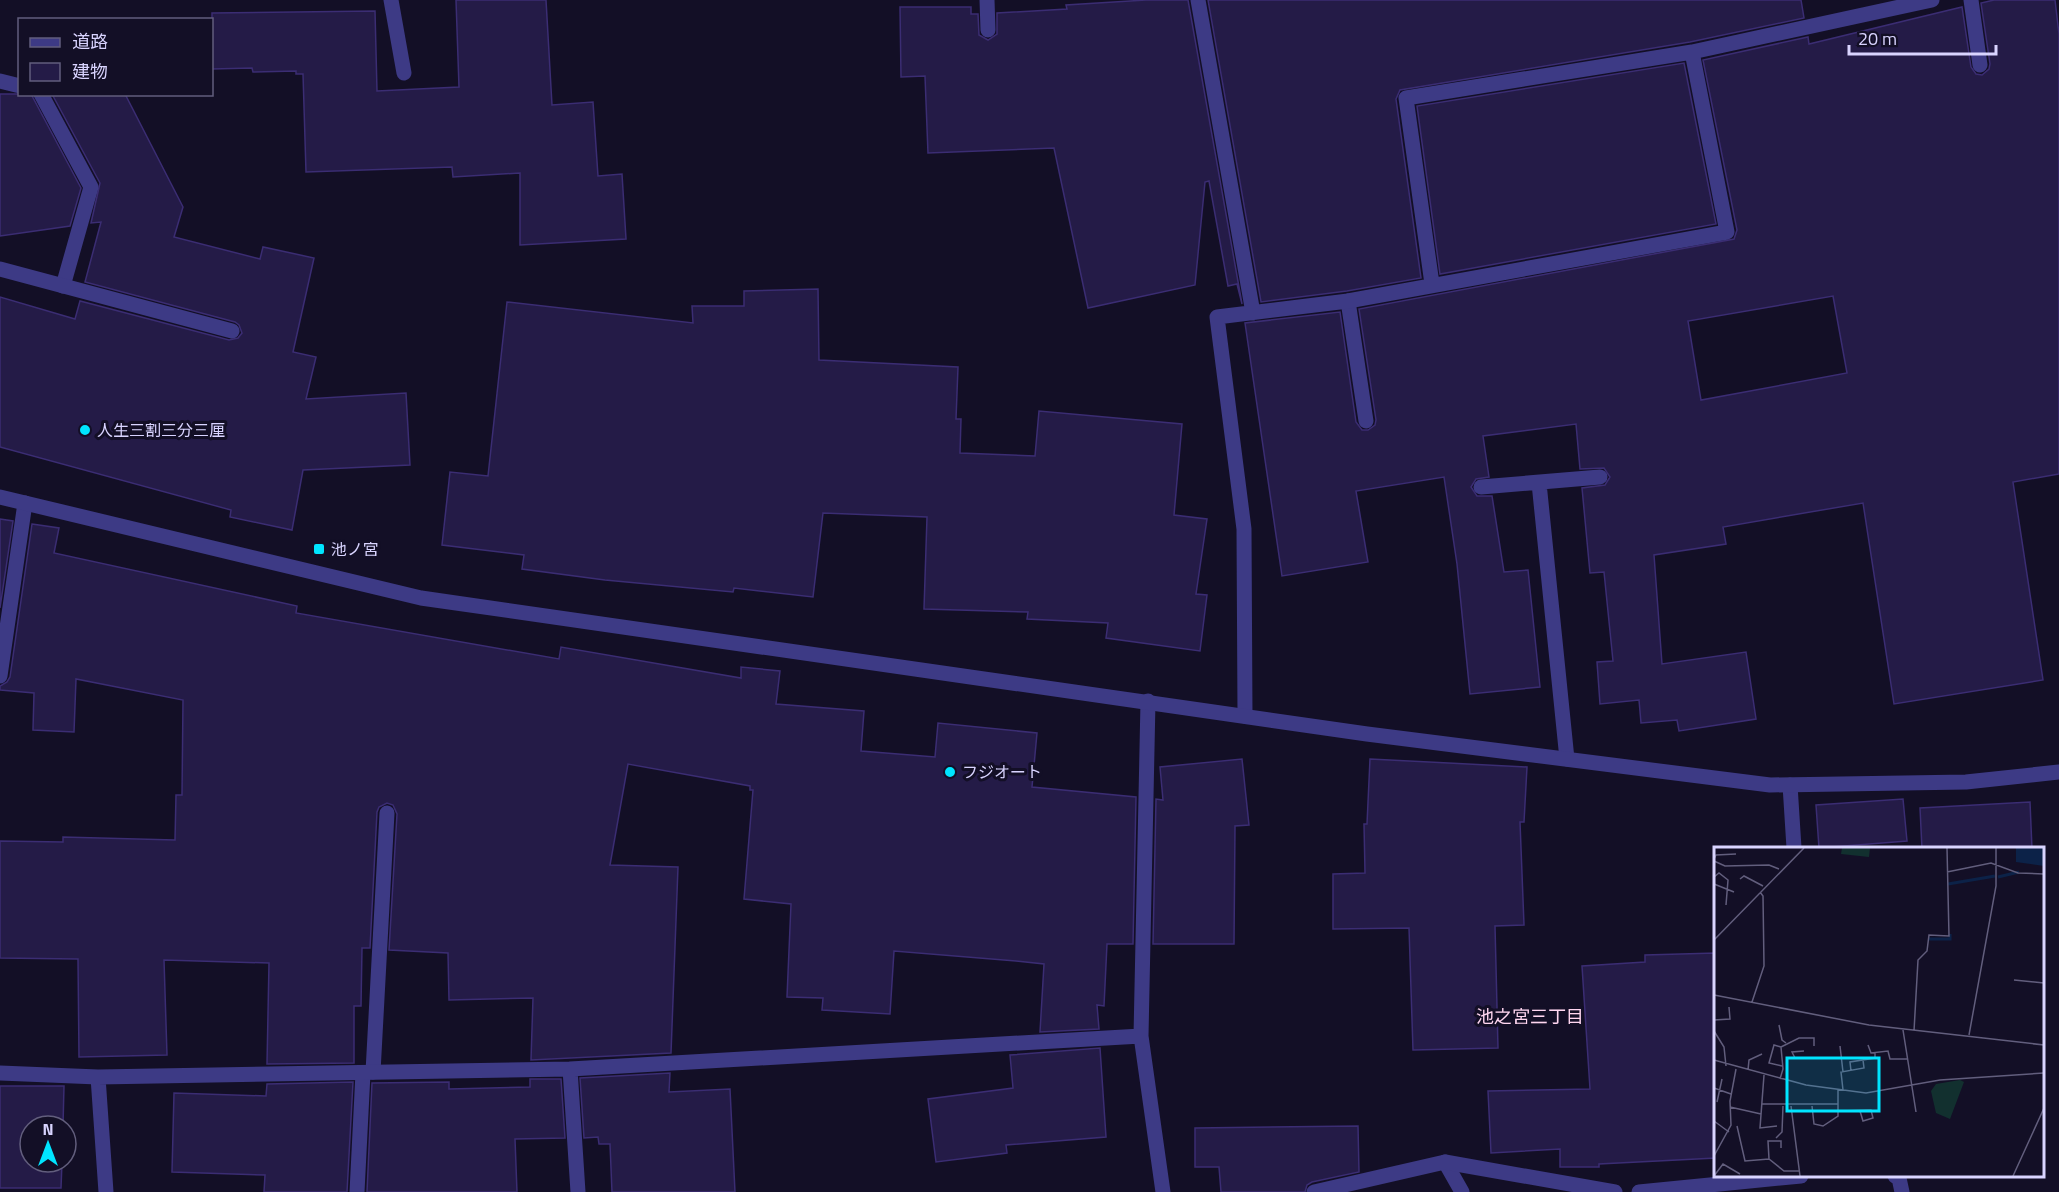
<svg xmlns="http://www.w3.org/2000/svg" width="2059" height="1192" font-family="'Titillium Web','Noto Sans JP',sans-serif">
<rect width="100%" height="100%" fill="#130f26"/>
<path fill="#241b47" stroke="#3b2d73" stroke-width="1.5" fill-rule="evenodd" d="M 456,0 L 546,0 L 552,105 L 593,102 L 598,176 L 622,174 L 626,239 L 520,245 L 520,173 L 453,177 L 452,167 L 306,172 L 303,74 L 296,74 L 296,71 L 253,72 L 252,68 L 212,69 L 212,13 L 375,11 L 377,91 L 459,87 Z
M 1146,0 L 1188,0 L 1242,304 L 1237,284 L 1228,286 L 1209,181 L 1205,182 L 1195,285 L 1088,308 L 1054,148 L 928,153 L 925,76 L 901,77 L 900,7 L 971,7 L 971,14 L 978,14 L 979,35 L 988,40 L 997,34 L 997,13 L 1067,9 L 1066,5 Z
M 1208,0 L 1801,0 L 1804,18 L 1690,42 L 1400,90 L 1396,99 L 1421,278 L 1347,291 L 1261,302 Z
M 1994,0 L 2055,0 L 2059,34 L 2059,474 L 2013,482 L 2043,680 L 1894,704 L 1863,503 L 1723,527 L 1726,544 L 1654,555 L 1662,664 L 1746,652 L 1756,719 L 1679,731 L 1677,720 L 1641,723 L 1639,700 L 1600,704 L 1597,662 L 1613,661 L 1604,572 L 1590,573 L 1582,488 L 1605,485 L 1610,477 L 1604,468 L 1580,469 L 1576,424 L 1483,436 L 1489,477 L 1476,479 L 1471,487 L 1477,496 L 1492,496 L 1504,572 L 1528,570 L 1540,687 L 1470,694 L 1457,564 L 1444,477 L 1356,491 L 1368,562 L 1282,576 L 1245,323 L 1340,312 L 1356,422 L 1362,430 L 1368,430 L 1375,425 L 1376,420 L 1359,309 L 1734,239 L 1737,230 L 1703,60 L 1808,37 L 1809,44 L 1962,7 L 1971,67 L 1976,74 L 1982,75 L 1989,69 L 1990,64 L 1981,3 ZM 1833,296 L 1847,373 L 1701,400 L 1688,321 Z
M 1684,63 L 1716,224 L 1440,274 L 1417,106 Z
M 0,94 L 31,94 L 81,188 L 70,226 L 0,236 Z
M 52,94 L 125,94 L 183,207 L 174,237 L 260,259 L 263,247 L 314,258 L 293,352 L 316,357 L 306,399 L 406,393 L 410,465 L 303,470 L 292,530 L 230,517 L 231,510 L 0,447 L 0,297 L 75,319 L 80,301 L 229,340 L 238,338 L 242,333 L 239,325 L 235,322 L 85,282 L 101,222 L 91,223 L 100,183 Z
M 818,289 L 819,360 L 958,367 L 956,419 L 961,419 L 960,453 L 1035,456 L 1039,411 L 1182,424 L 1174,515 L 1207,519 L 1196,594 L 1207,595 L 1200,651 L 1106,638 L 1108,623 L 1027,619 L 1028,612 L 924,609 L 927,517 L 823,513 L 813,597 L 734,588 L 733,592 L 605,580 L 522,569 L 524,555 L 442,545 L 450,472 L 488,476 L 507,302 L 693,323 L 692,306 L 744,306 L 744,291 Z
M 0,519 L 13,521 L 0,608 Z
M 32,524 L 59,528 L 54,553 L 297,606 L 296,613 L 559,659 L 561,647 L 741,678 L 741,667 L 780,671 L 776,704 L 864,711 L 861,751 L 935,757 L 938,723 L 1037,733 L 1032,787 L 1136,797 L 1133,944 L 1107,944 L 1104,1006 L 1097,1005 L 1099,1029 L 1040,1032 L 1044,964 L 1016,961 L 894,951 L 890,1014 L 822,1010 L 823,998 L 787,997 L 791,904 L 744,899 L 753,790 L 750,790 L 750,786 L 628,764 L 610,865 L 678,867 L 671,1053 L 531,1060 L 533,998 L 449,1000 L 448,953 L 389,950 L 397,814 L 393,805 L 387,803 L 379,807 L 377,812 L 370,948 L 362,948 L 361,1006 L 354,1006 L 354,1063 L 267,1064 L 269,963 L 164,960 L 167,1055 L 79,1057 L 78,959 L 0,958 L 0,841 L 63,842 L 63,837 L 175,840 L 176,795 L 182,795 L 183,700 L 76,679 L 74,732 L 33,730 L 34,693 L 0,690 L 0,686 L 7,682 L 10,677 Z
M 1242,759 L 1249,825 L 1235,826 L 1234,944 L 1153,944 L 1156,799 L 1163,800 L 1160,767 Z
M 1370,759 L 1527,767 L 1524,822 L 1520,822 L 1524,925 L 1495,926 L 1498,1048 L 1413,1050 L 1409,928 L 1333,929 L 1333,874 L 1365,873 L 1364,824 L 1367,824 Z
M 1903,799 L 1907,841 L 1819,848 L 1816,805 Z
M 2030,802 L 2032,849 L 1922,849 L 1920,808 Z
M 1716,953 L 1716,1158 L 1599,1164 L 1599,1167 L 1560,1167 L 1560,1149 L 1491,1153 L 1488,1091 L 1590,1089 L 1582,966 L 1645,962 L 1645,955 Z
M 1100,1048 L 1106,1137 L 1006,1145 L 1007,1153 L 936,1162 L 928,1099 L 1013,1088 L 1010,1055 Z
M 670,1073 L 669,1092 L 730,1089 L 735,1192 L 612,1192 L 610,1144 L 599,1144 L 598,1137 L 584,1138 L 580,1078 Z
M 530,1079 L 561,1079 L 565,1138 L 515,1139 L 517,1192 L 367,1192 L 372,1083 L 449,1082 L 449,1089 L 530,1087 Z
M 353,1082 L 347,1192 L 264,1192 L 265,1175 L 172,1172 L 174,1093 L 266,1096 L 267,1084 Z
M 0,1086 L 64,1086 L 63,1126 L 30,1126 L 30,1162 L 62,1162 L 61,1188 L 0,1188 Z
M 1358,1126 L 1359,1172 L 1312,1182 L 1307,1185 L 1305,1192 L 1221,1192 L 1219,1167 L 1195,1167 L 1195,1128 Z"/>
<g fill="none" stroke-linecap="round" stroke-linejoin="round">
<path stroke="#3d3a85" stroke-width="15" d="M 987,0 L 988,30
M 1971,0 L 1980,65
M 0,81 L 20,86
M 41,94 L 91,187 L 63,286
M 1348,301 L 1366,421
M 1539,483 L 1567,759
M 1481,487 L 1600,477
M 0,676 L 25,503
M 1790,785 L 1794,848
M 373,1072 L 387,813
M 1445,1162 L 1462,1192
M 357,1192 L 363,1073"/>
<path stroke="#3d3a85" stroke-width="15" d="M 391,0 L 404,73
M 1198,0 L 1253,313
M 0,269 L 232,331
M 1432,284 L 1406,98 L 1692,52 L 1932,0
M 1148,701 L 1141,1036 L 1163,1192
M 1245,716 L 1244,529 L 1217,317 L 1348,301 L 1727,232 L 1692,52
M 570,1069 L 578,1192
M 0,1073 L 98,1077 L 570,1069 L 1141,1036
M 98,1077 L 106,1192
M 1895,1176 L 1899,1178 L 1902,1192
M 1314,1192 L 1445,1162 L 1615,1192
M 1639,1192 L 1801,1176"/>
<path stroke="#3d3a85" stroke-width="15" d="M 0,497 L 421,598 L 1367,734 L 1770,785 L 1966,782 L 2059,772"/>
</g>
<g fill="#00e5ff" stroke="#130f26" stroke-width="2">
<circle cx="85" cy="430" r="6"/>
<rect x="313" y="543" width="12" height="12" rx="3"/>
<circle cx="950" cy="772" r="6"/>
</g>
<g text-anchor="middle" stroke-width="6" stroke-linejoin="round" paint-order="stroke">
<g font-size="16" fill="#d9d4ff" stroke="#130f26" text-anchor="start">
<text x="97" y="436">人生三割三分三厘</text>
<text x="331" y="555">池ノ宮</text>
<text x="962" y="778">フジオート</text>
</g>
<g font-size="18" fill="#ffd6f0" stroke="#130f26">
<text x="1530" y="1023">池之宮三丁目</text>
</g>
</g>
<g transform="translate(1714 847)">
<rect width="330" height="330" fill="#130f26"/>
<path d="M 128,1 L 156,1 L 155,10 L 127,7 ZM 246,233 L 250,235 L 236,272 L 222,266 L 217,244 L 222,237 Z" fill="#12302f"/>
<path d="M 302,1 L 330,1 L 330,19 L 302,15 Z" fill="#0c2248"/>
<path fill="none" stroke="#0c2248" stroke-width="3" d="M 284,30 L 305,25M 234,37 L 281,29M 215,92 L 236,92 L 236,87"/>
<path fill="none" stroke="#625e7d" stroke-width="1.5" d="M 0,12 L 2,8 L 22,7M 0,14 L 11,19 L 55,18 L 65,22M 233,25 L 277,16 L 304,26 L 330,27M 0,30 L 5,26 L 14,33 L 12,58M 26,32 L 30,29 L 49,39M 0,37 L 20,45M 0,93 L 90,1M 300,133 L 330,136M 0,148 L 155,178 L 330,198M 38,155 L 50,119 L 49,49 L 46,45M 0,173 L 16,172 L 15,160M 65,178 L 68,193 L 72,196M 189,183 L 202,265M 0,184 L 10,200 L 12,219M 200,184 L 204,113 L 213,104 L 215,88 L 235,89 L 233,1M 255,188 L 282,39 L 282,1M 154,198 L 157,206 L 174,204 L 176,212 L 193,212M 126,199 L 129,225M 67,200 L 85,191 L 100,191 L 100,199M 90,204 L 78,205 L 81,211 L 90,211M 0,213 L 92,238 L 152,246 L 226,233 L 330,226M 34,223 L 35,213 L 48,207M 137,224 L 136,215 L 161,211 L 161,206M 50,228 L 46,281 L 63,279M 66,232 L 69,222 L 67,200 L 60,198 L 55,216 L 68,219M 0,241 L 17,247M 129,243 L 127,225 L 150,221 L 149,213M 3,255 L 8,232M 48,257 L 124,257M 77,259 L 86,329M 98,259 L 100,277 L 109,279 L 124,269 L 124,242M 16,260 L 47,267M 125,264 L 157,263 L 159,271 L 149,274 L 146,264M 0,274 L 15,285M 23,279 L 31,314 L 55,312 L 70,324 L 85,324M 62,291 L 68,285 L 69,259M 0,309 L 17,278 L 16,254 L 22,222M 55,312 L 54,294 L 67,294 L 67,301M 0,329 L 9,317 L 26,327M 299,329 L 330,261"/>
<path fill="#00e5ff" fill-opacity="0.15" stroke="#00e5ff" stroke-width="3" d="M 73,211 L 165,211 L 165,264 L 73,264 Z"/>
<rect width="330" height="330" fill="none" stroke="#d9d4ff" stroke-width="3"/>
</g>
<rect x="18" y="18" width="195" height="78" fill="#130f26" stroke="#625e7d" stroke-width="1.5"/>
<rect x="30" y="38" width="30" height="9" fill="#3d3a85" stroke="#625e7d" stroke-width="1.5"/>
<text x="72" y="48" font-size="18" fill="#d9d4ff">道路</text>
<rect x="30" y="63" width="30" height="18" fill="#241b47" stroke="#625e7d" stroke-width="1.5"/>
<text x="72" y="78" font-size="18" fill="#d9d4ff">建物</text>
<g transform="translate(48 1144)"><circle r="28" fill="#130f26" stroke="#625e7d" stroke-width="1.5"/>
<path d="M0-4.5L10 22L0 15L-10 22Z" fill="#00e5ff"/>
<text y="-9" font-size="16" font-weight="bold" text-anchor="middle" fill="#d9d4ff">N</text>
</g>
<path d="M1849 45v9h147v-9" fill="none" stroke="#d9d4ff" stroke-width="3"/>
<text x="1858" y="45" font-size="18" fill="#d9d4ff" stroke="#130f26" stroke-width="4.5" paint-order="stroke">20 m</text>
</svg>
